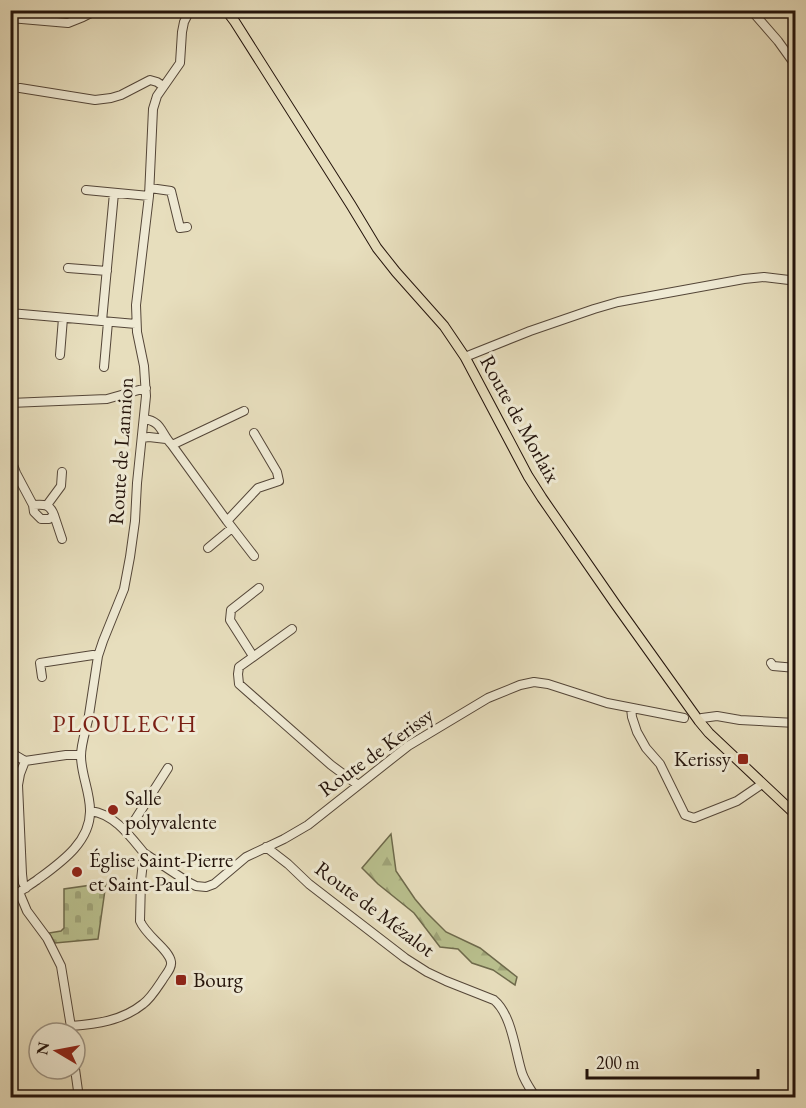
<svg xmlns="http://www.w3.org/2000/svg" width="806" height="1108" font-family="'EB Garamond',serif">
<defs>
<pattern id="forest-firs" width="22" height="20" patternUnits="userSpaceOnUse" patternTransform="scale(1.5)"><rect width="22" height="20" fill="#b9c08e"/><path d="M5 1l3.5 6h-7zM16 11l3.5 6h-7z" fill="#9fa479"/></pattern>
<pattern id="cemetery-stones" width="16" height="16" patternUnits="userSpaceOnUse" patternTransform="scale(1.5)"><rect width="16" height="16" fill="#b9c08e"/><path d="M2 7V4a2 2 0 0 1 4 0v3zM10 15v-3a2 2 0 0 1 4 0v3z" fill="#9fa479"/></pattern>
</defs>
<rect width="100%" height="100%" fill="#e7debd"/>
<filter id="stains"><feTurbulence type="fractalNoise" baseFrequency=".00333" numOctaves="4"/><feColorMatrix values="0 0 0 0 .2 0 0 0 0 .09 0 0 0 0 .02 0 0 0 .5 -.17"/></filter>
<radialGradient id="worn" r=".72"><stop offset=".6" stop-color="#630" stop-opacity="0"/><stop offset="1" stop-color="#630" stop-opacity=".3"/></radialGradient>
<path fill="url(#forest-firs)" stroke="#6e6a4c" stroke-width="1.5" d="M 391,834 L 396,871 L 415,899 L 426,912 L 446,932 L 480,948 L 517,977 L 515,985 L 493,970 L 472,963 L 458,949 L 440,947 L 414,913 L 378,884 L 362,868 Z"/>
<path fill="url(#cemetery-stones)" stroke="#6e6a4c" stroke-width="1.5" d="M 106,883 L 98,939 L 55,943 L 49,933 L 61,931 L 64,928 L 64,889 Z"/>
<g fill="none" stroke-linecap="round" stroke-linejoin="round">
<defs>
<path id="minor" d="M 751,10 L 778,41 L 796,66
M 10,18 L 68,23 L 83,17 L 97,10
M 20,88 L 95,100 L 111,98 L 121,95 L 150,80 L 157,82 L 163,86
M 150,188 L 171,191 L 180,228 L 187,227
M 86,190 L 149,196
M 68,268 L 107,271
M 10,313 L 136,324
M 102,321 L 114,193
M 60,355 L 63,318
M 465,357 L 530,331 L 594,309 L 618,302 L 744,279 L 764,277 L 789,280
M 104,367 L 108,322
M 10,403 L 107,399 L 146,388
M 144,419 C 162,421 161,434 172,445 L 227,521 L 254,556
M 142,438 L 149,437 L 166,439
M 172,445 L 244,411
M 10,457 L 16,473 L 33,505
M 33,505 C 44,504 50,504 54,515 L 49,519 L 41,519 L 34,512 Z
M 47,505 L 61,486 L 62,472
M 54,515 L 62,539
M 227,521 L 258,488 L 279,481 L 277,472 L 254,433
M 208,548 L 232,528
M 292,629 L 239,667 L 238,674 L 239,684 L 331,765 L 358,785
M 253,656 L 230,620 L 231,610 L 259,588
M 771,663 L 773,666 L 796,668
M 42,677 L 40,663 L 93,655 L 98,656
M 631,708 L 632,717 L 637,732 L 646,748 L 660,764 L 685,815 L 694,818 L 737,801 L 762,784
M 699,721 L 702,718 L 717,716 L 740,720 L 796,723
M 10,752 L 25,761
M 25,761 L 20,774 L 18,785 L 22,874 L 23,883 L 26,888
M 25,761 L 66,755 L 81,755
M 10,774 L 20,774
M 124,830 L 133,823 L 168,768
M 266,847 L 288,864 L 309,884 L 405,958 L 427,972 L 446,981 L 494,1000 C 512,1015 515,1051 522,1073 C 525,1082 531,1090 536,1098
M 144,853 L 188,882 L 196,886 L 206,887 L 214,884 L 246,857 L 284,839 L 308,825 L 408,746 L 488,698 L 520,685 L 534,682 L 548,684 L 607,703 L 684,718
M 19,892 L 27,911 L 47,938 L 61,966 L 72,1033
M 10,898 C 20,892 28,886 37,880 C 60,863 91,842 90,810 C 90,792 81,774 81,756 C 81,742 87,728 89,715 C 92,696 95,676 98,656 L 103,641 L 124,589 L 130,557 L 135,521 L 137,483 L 146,396 L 144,366 L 137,332 L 136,305 L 149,196 L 153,109 L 157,96 L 180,63 L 182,32 L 184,22 L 190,10
M 71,1026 C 96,1024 122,1021 143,1004 C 151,998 157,988 163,979 C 166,974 172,968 171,962 C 169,949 146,936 140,921 L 141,880 L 144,853 C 130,836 114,814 91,811
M 75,1069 L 79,1098"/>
<path id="major" d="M 226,10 L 235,22 L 351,205 L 377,248 L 396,272 L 444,326 L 465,357 L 528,476 L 542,498 L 616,605 L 699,721 L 709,733 L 796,815"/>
</defs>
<use href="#minor" stroke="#544638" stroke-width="10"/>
<use href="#major" stroke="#23130b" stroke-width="11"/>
<use href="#minor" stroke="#efead4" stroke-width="8"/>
<use href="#major" stroke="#e7debd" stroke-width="9"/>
</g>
<g fill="#8f2418" stroke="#efead4" stroke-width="2">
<rect x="737" y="753" width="12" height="12" rx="3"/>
<circle cx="113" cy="810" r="6"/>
<circle cx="77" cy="872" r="6"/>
<rect x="175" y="974" width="12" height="12" rx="3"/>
</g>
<g text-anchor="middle" stroke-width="6" stroke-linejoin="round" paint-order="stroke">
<g font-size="21" fill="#23130b" stroke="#efead4">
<text transform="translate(520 419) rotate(61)" y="7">Route de Morlaix</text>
<text transform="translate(121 451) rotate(-86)" y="7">Route de Lannion</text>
<text transform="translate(376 752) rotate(-36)" y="7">Route de Kerissy</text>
<text transform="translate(375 909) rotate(37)" y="7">Route de Mézalot</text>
</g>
<g font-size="21" fill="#23130b" stroke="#efead4" text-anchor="start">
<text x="731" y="766" text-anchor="end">Kerissy</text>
<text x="125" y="805">Salle<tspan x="125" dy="24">polyvalente</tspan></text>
<text x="89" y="867">Église Saint-Pierre<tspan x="89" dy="24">et Saint-Paul</tspan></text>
<text x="193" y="987">Bourg</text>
</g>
<g font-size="24" letter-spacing="1.5" fill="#7a1f14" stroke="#efead4">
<text x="125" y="732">PLOULEC'H</text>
</g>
</g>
<rect width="806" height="1108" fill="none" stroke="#e7debd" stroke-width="36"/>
<rect x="12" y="12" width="782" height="1084" fill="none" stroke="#23130b" stroke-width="3"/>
<rect x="18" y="18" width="770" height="1072" fill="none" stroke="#23130b" stroke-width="1.5"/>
<g transform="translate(57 1051) rotate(280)"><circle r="28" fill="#efead4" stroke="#9d9484" stroke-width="1.5"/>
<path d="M0-4.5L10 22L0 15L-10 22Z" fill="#8f2418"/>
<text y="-9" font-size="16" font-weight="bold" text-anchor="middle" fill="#23130b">N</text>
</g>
<path d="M587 1069v9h171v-9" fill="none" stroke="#23130b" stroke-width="3"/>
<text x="596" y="1069" font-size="18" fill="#23130b" stroke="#efead4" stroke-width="4.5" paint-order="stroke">200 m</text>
<rect width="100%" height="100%" filter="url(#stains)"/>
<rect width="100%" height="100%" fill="url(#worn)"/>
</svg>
